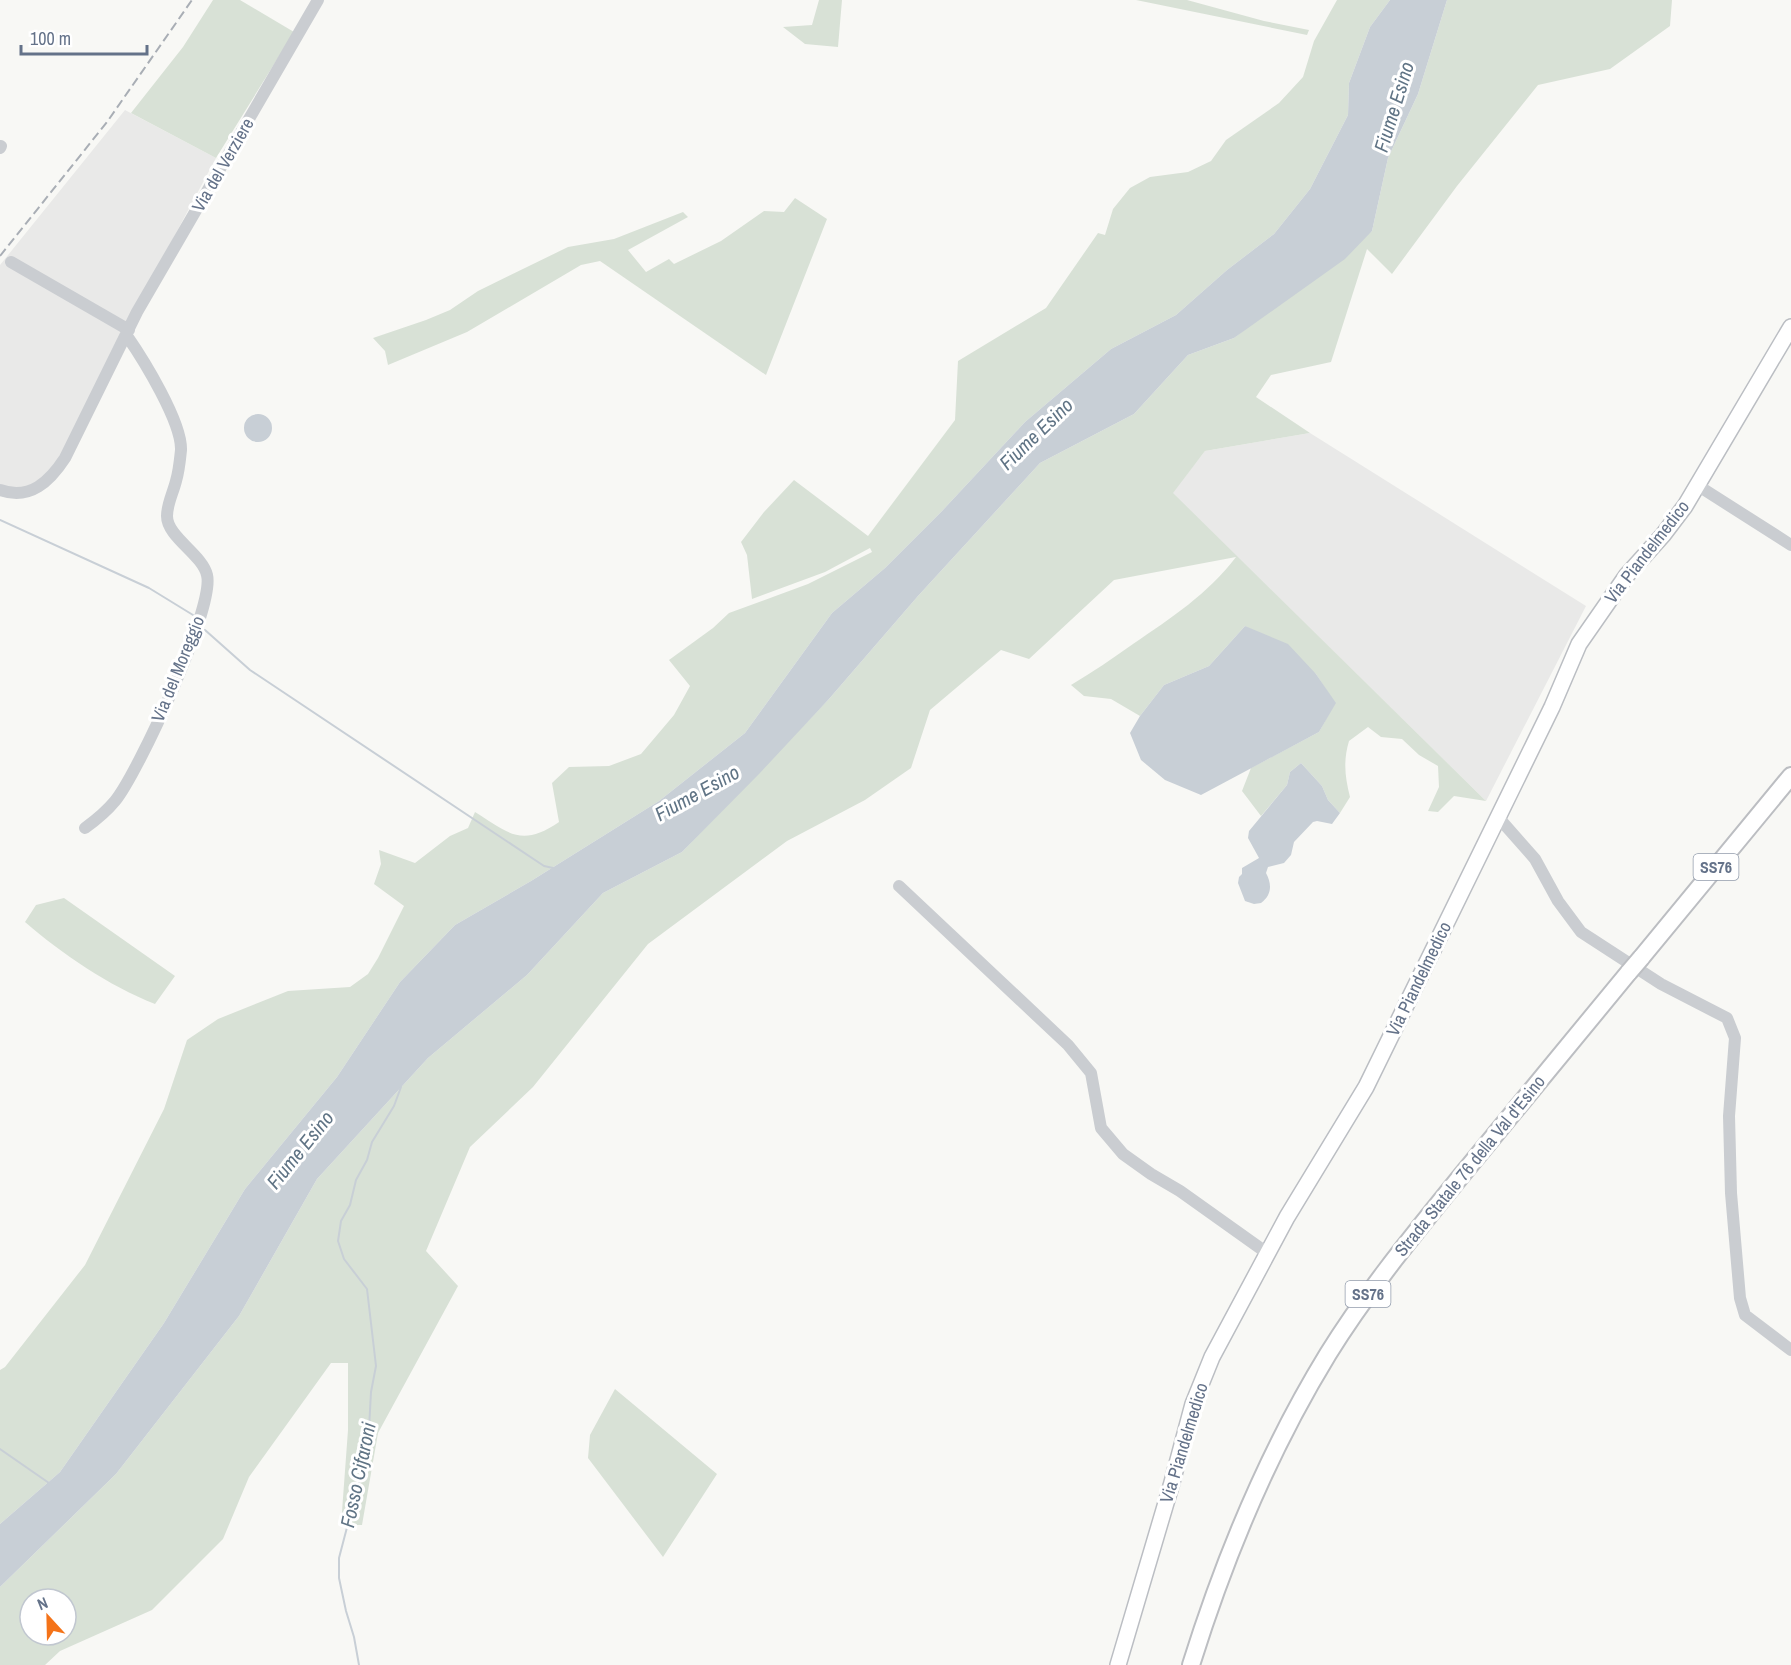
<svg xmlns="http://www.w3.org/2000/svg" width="1791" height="1665" font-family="'Archivo Narrow',sans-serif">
<rect width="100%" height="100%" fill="#f8f8f5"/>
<path fill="#e9e9e8" d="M 125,110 L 216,158 L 168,248 L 56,464 L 42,479 L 27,488 L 7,487 L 0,484 L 0,265 Z
M 1310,433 L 1586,606 L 1486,801 L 1172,493 L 1205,451 Z"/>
<path fill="#d8e1d6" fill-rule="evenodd" d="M 213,0 L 240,0 L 294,32 L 216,158 L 131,113 L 183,47 Z
M 819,0 L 842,0 L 838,47 L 805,44 L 783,27 L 812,25 Z
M 1136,0 L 1187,0 L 1264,21 L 1309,30 L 1307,35 Z
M 1337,0 L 1390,0 L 1370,27 L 1349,83 L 1348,115 L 1310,189 L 1274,234 L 1227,270 L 1176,315 L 1111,349 L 1025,422 L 942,511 L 885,568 L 832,613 L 745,733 L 659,801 L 531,881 L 455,925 L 400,982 L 337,1077 L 245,1189 L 164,1323 L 60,1472 L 0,1524 L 0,1370 L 5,1367 L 85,1265 L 164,1109 L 187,1040 L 218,1019 L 288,991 L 350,987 L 368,974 L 378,958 L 404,906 L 374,884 L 381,864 L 379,850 L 415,863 L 450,836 L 468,828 L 475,812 C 509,833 521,848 559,822 L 552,783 L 569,767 L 609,766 L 641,754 L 674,715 L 690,686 L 669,660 L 713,628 L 729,613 L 808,584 L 872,552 L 870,548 L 825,572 L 752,599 L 747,555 L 741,542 L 764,512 L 794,480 L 868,536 L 955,420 L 958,361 L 1046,308 L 1098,233 L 1105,235 L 1113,209 L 1130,188 L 1150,177 L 1188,172 L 1211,161 L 1226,140 L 1279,103 L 1303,77 L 1314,41 Z
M 1447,0 L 1672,0 L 1670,26 L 1610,69 L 1538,85 L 1457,186 L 1392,274 L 1367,249 L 1331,362 L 1271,375 L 1256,397 L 1310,433 L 1205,451 L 1173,493 L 1486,801 L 1454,796 L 1438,812 L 1428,811 L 1439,787 L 1438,766 L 1419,755 L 1402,739 L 1381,737 L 1368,727 L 1349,741 C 1343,761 1345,777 1350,797 L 1340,813 L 1328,800 L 1322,786 L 1301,763 L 1290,772 L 1287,785 L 1261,816 L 1242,791 L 1251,768 L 1319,732 L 1335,703 L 1316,674 L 1245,626 L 1209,666 L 1164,685 L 1140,716 L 1111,699 L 1084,696 L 1071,685 C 1093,672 1113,658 1133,644 C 1171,618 1208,594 1236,557 L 1114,580 L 1029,659 L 1001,650 L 930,710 L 911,768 L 865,800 L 787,841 L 648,944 L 533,1087 L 470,1147 L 426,1251 L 458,1286 L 378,1433 L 362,1525 L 341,1525 L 348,1430 L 348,1363 L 331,1363 L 249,1477 L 223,1539 L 152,1610 L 60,1651 L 45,1665 L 0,1665 L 0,1587 L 116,1474 L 239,1316 L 317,1179 L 428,1058 L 527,975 L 603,893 L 682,852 L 829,699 L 918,596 L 1040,463 L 1134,414 L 1188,355 L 1234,338 L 1372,231 L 1388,158 L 1418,94 ZM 30,1599 L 66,1599 L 66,1635 L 30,1635 Z
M 795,198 L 827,219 L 766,375 L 600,261 L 581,265 L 467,332 L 388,365 L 385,351 L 373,338 L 426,320 L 450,310 L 478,291 L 568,247 L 614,239 L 683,212 L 688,217 L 628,250 L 646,272 L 669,259 L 674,264 L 721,241 L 764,211 L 784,212 Z
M 64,898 L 175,976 L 155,1004 C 109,986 62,954 25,922 L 36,905 Z
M 615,1389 L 717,1474 L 663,1557 L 588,1458 L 590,1435 Z"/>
<path fill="#c8cfd6" d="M 1390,0 L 1447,0 L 1418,94 L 1388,158 L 1372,231 L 1345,259 L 1234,338 L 1188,355 L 1134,414 L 1040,463 L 918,596 L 829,699 L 759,774 L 682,852 L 603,893 L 527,975 L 428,1058 L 317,1179 L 239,1316 L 116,1474 L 0,1587 L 0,1524 L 60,1472 L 164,1323 L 245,1189 L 337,1077 L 400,982 L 455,925 L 531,881 L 659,801 L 745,733 L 832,613 L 885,568 L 942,511 L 1025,422 L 1111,349 L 1176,315 L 1227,270 L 1274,234 L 1310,189 L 1348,115 L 1349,83 L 1370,27 Z
M244 428a14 14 0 1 1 28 0a14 14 0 1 1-28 0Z
M 1245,626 L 1288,644 L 1316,674 L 1336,703 L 1319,732 L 1201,795 L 1165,780 L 1141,760 L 1130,733 L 1140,716 L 1164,685 L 1209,666 Z
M 1301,763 L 1322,786 L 1328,800 L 1340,813 L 1332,824 L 1317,821 L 1313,822 L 1294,842 L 1291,855 L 1284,863 L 1268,867 L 1266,873 C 1272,884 1272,895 1261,903 L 1254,904 L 1245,901 L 1238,883 L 1239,877 L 1242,874 L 1242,868 L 1259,858 L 1248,838 L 1249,831 L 1287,785 L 1290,772 Z"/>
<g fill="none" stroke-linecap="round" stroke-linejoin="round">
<path stroke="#c8cfd6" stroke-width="2" d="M 0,520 L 149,588 L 193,615
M 205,630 L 250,670 L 544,866 L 553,868
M 0,1449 L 49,1483
M 359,1665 L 354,1637 L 346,1611 L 339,1578 L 339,1558 L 368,1447 L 371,1392 L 376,1366 L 367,1289 L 344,1259 L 338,1241 L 341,1221 L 350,1205 L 356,1180 L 367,1160 L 372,1142 L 394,1106 L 401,1087"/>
<defs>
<path id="major" d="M 1118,1665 L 1171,1486 L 1193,1404 L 1212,1357 L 1287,1217 L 1366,1087 L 1552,707 L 1579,644 L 1627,575 L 1663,535 L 1685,506 L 1791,327"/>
<path id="highway" d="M 1641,958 L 1791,776
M 1191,1665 C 1225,1556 1268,1452 1328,1354 C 1367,1291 1415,1233 1461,1176 C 1517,1108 1573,1040 1629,972"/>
</defs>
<use href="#major" stroke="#bbbec3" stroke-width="18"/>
<use href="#highway" stroke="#bcbec2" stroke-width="20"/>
<path stroke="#cacdd1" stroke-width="12" d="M 0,148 L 1,146
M 11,262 L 129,330
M 1697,485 L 1791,545
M 0,490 C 30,501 50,481 65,458 L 137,312 L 318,0
M 1498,817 L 1535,859 L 1558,901 L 1581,932 L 1661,984 L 1727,1018 L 1735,1038 L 1729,1116 L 1731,1193 L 1740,1298 L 1745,1315 L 1791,1350
M 85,828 C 96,820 106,812 115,801 C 138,773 215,607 207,575 C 202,554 167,537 167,516 C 167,504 173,493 176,481 C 179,471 180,460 181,450 C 182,422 143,359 127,336
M 899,886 L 1068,1045 L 1091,1073 L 1101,1128 L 1123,1154 L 1151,1174 L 1180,1191 L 1267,1253"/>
<use href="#major" stroke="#fff" stroke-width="15"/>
<use href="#highway" stroke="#fff" stroke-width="16"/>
<path stroke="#a9aeb5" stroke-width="2" stroke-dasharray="9 4.5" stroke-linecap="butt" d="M 0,256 L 107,122 L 192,0"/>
<defs>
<path id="highway-bridge" d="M 1629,972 L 1641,958"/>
</defs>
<use href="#highway-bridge" stroke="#bcbec2" stroke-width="20" stroke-linecap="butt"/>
<use href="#highway-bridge" stroke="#fff" stroke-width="16"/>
</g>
<g text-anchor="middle" stroke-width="6" stroke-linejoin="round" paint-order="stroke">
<g fill="#fff" stroke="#929cac" stroke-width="1.5">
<rect x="1693.5" y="854" width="45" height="26" rx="4.5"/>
<rect x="1345.5" y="1281" width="45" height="26" rx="4.5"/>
</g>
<g font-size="16" font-weight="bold" fill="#647289">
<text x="1716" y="873">SS76</text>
<text x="1368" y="1300">SS76</text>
</g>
<g font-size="18" fill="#647289" stroke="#fff">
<text transform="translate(223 165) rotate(-60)" y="6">Via del Verziere</text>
<text transform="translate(1647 552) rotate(-52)" y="6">Via Piandelmedico</text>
<text transform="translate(178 669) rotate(-68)" y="6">Via del Moreggio</text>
<text transform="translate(1419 979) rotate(-64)" y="6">Via Piandelmedico</text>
<text transform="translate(1470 1166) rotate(-51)" y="6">Strada Statale 76 della Val d'Esino</text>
<text transform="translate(1184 1443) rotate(-73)" y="6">Via Piandelmedico</text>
</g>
<g font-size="20" font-style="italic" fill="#607485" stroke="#fff">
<text transform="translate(1394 107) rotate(-73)" y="7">Fiume Esino</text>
<text transform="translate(1036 434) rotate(-44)" y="7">Fiume Esino</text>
<text transform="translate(697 793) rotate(-29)" y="7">Fiume Esino</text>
<text transform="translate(300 1150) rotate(-51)" y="7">Fiume Esino</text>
<text transform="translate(358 1475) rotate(-78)" y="7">Fosso Cifaroni</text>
</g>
</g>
<g transform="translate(48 1617) rotate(338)"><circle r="28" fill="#ffffff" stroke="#c1c7d0" stroke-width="1.5"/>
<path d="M0-4.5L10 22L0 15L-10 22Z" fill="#f47319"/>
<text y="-9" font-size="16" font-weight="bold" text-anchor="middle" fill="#647289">N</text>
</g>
<path d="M21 45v9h126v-9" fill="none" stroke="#647289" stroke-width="3"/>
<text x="30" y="45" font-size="18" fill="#647289" stroke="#ffffff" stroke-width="4.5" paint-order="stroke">100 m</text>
</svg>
